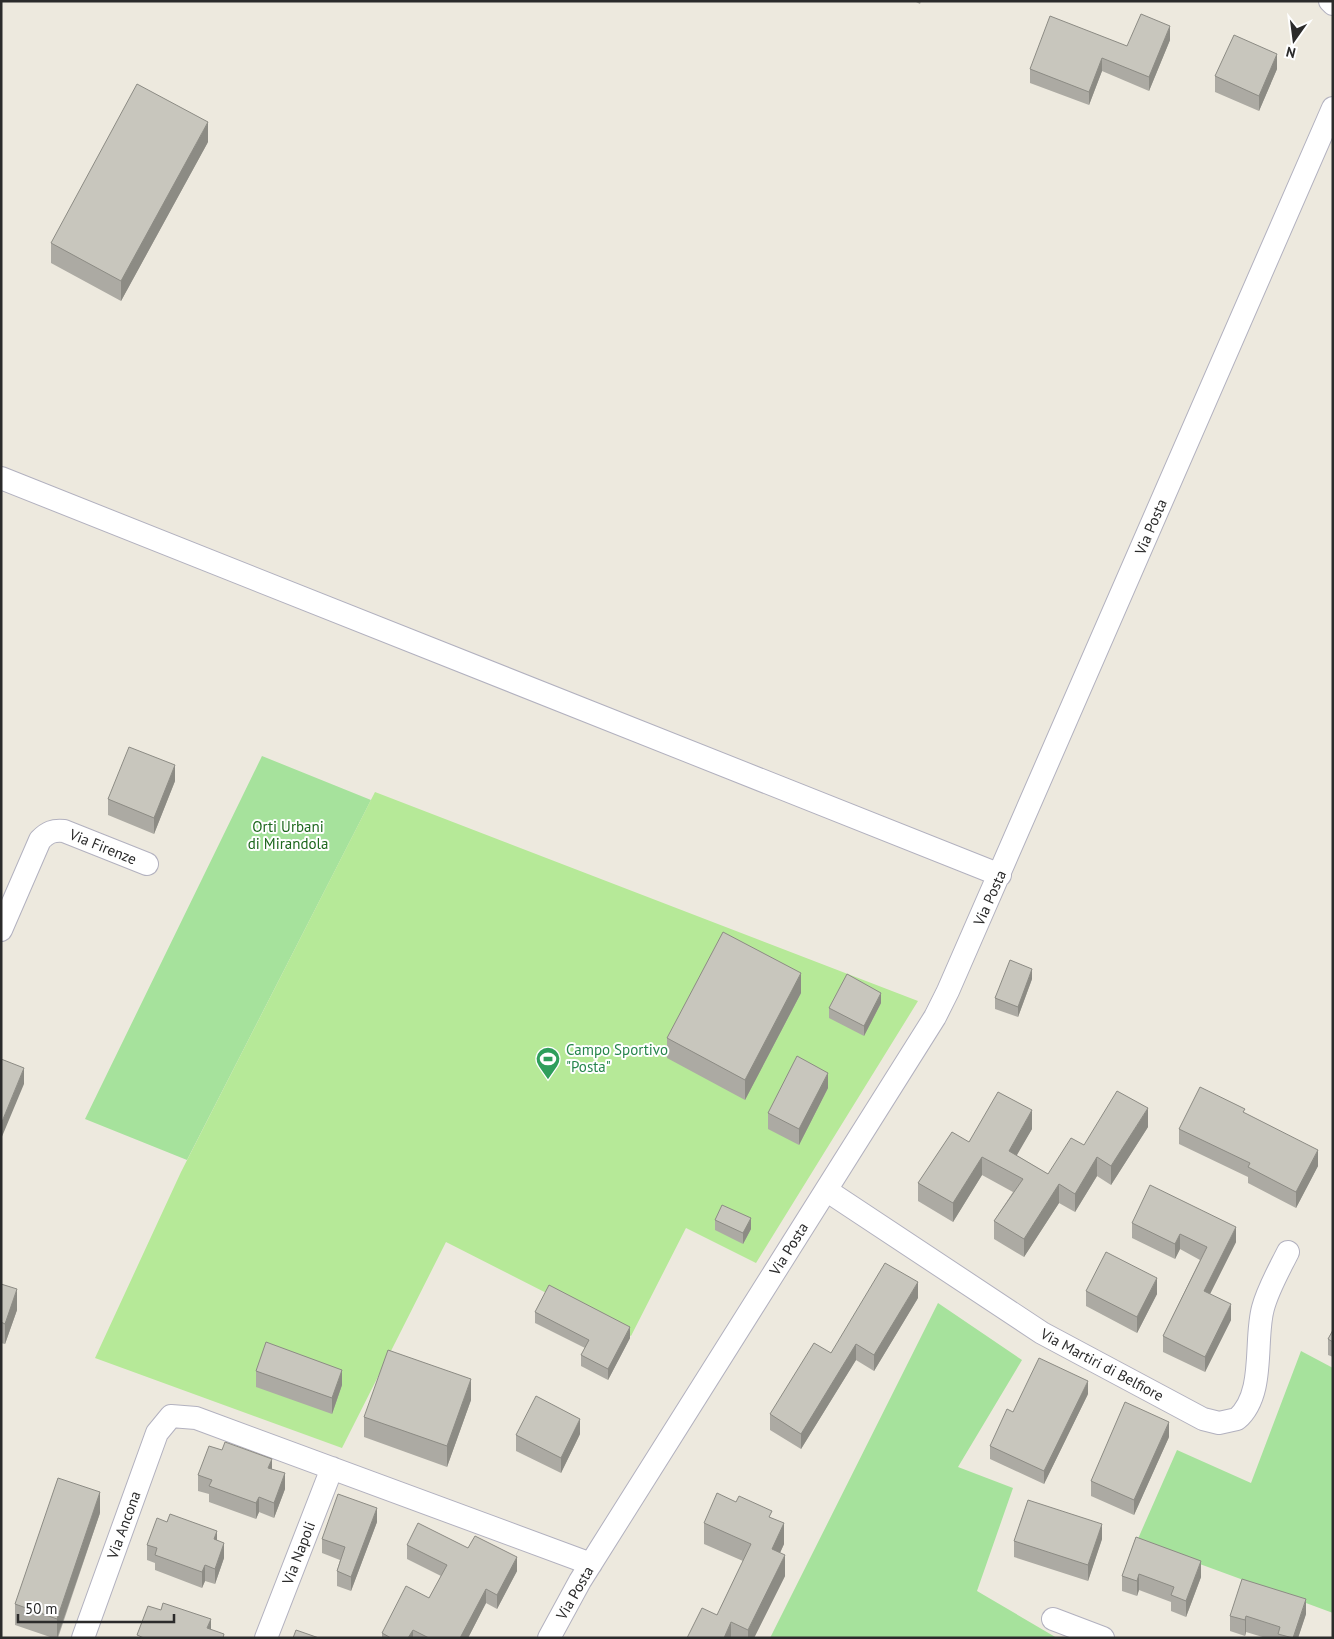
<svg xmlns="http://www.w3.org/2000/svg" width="1334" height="1639" font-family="'PT Sans',sans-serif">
<rect width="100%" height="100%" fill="#ede9de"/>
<path fill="#a6e29c" d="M 262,756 L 371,800 L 187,1160 L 85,1119 Z
M 938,1303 L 1022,1360 L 958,1467 L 1013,1488 L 977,1591 L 1057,1638 L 770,1638 Z
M 1301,1351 L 1333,1368 L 1333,1613 L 1137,1541 L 1177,1450 L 1251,1483 Z"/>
<path fill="#b6e998" d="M 375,792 L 918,1001 L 756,1263 L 686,1228 L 631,1336 L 446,1242 L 342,1448 L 95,1358 L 181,1172 Z"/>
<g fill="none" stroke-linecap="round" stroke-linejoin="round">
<defs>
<path id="minor" d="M 1330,1 L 1333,4
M 1,478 L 1000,875
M 1,930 L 40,840 C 48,832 53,830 64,831 L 147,864
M 826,1190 L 1042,1333 L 1203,1419 L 1219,1423 L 1237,1419 C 1266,1394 1254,1340 1263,1308 C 1268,1289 1279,1270 1288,1252
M 1053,1619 L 1103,1638
M 83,1638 L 157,1433 L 171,1416 L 196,1418 L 591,1564
M 266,1638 L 332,1468
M 549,1638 L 580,1581 L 935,1017 L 948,991 L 1333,108"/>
</defs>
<use href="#minor" stroke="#b2b1bf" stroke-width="24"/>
<use href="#minor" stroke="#fff" stroke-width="22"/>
</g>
<path fill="#acaaa3" d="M 914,1 L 921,1 L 920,4 Z
M 1170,40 L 1149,91 L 1102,71 L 1089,105 L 1030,83 L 1030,69 L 1127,46 Z
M 1277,69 L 1259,111 L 1215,92 L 1215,76 Z
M 208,142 L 121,301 L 51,263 L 51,243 Z
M 175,781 L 154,834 L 108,815 L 108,799 Z
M 1032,979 L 1018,1017 L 995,1009 L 995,998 Z
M 801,993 L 745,1100 L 667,1058 L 667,1038 Z
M 881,1003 L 864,1036 L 829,1018 L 829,1008 Z
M 828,1088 L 799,1145 L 768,1129 L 768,1113 Z
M 1245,1113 L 1318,1166 L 1296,1208 L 1248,1183 L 1248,1177 L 1179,1144 L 1179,1129 Z
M 1148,1127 L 1111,1185 L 1097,1176 L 1075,1212 L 1059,1203 L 1024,1257 L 994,1239 L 994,1221 L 1013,1192 L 982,1175 L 953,1222 L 918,1201 L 918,1183 L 969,1142 L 1032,1129 L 1016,1155 L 1048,1174 L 1084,1145 Z
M 715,1220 L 751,1229 L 743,1244 L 715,1230 Z
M 1132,1223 L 1236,1242 L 1210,1294 L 1231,1320 L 1205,1372 L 1163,1352 L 1163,1336 L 1200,1260 L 1180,1249 L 1175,1259 L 1132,1238 Z
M 1,1284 L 17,1310 L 5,1344 L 1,1343 Z
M 1086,1291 L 1157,1294 L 1137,1333 L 1086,1306 Z
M 918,1298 L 874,1371 L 856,1360 L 801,1449 L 770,1430 L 770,1414 L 831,1353 Z
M 535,1312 L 630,1338 L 608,1380 L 581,1366 L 581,1355 L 585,1348 L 535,1323 Z
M 1333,1330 L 1333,1357 L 1328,1355 L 1328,1339 Z
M 256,1371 L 342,1385 L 332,1414 L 256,1387 Z
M 1088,1394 L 1044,1484 L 990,1459 L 990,1446 Z
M 471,1400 L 447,1467 L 364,1437 L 364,1417 Z
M 580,1434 L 561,1473 L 516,1451 L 516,1435 Z
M 1169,1437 L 1134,1515 L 1091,1496 L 1091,1481 Z
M 272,1469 L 285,1489 L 274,1518 L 259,1512 L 256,1519 L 209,1502 L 209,1494 L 198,1491 L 198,1475 Z
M 100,1513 L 58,1638 L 53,1638 L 15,1625 L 15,1604 Z
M 772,1518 L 784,1544 L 780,1553 L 785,1576 L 754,1638 L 687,1638 L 717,1615 L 743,1561 L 704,1544 L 704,1523 Z
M 167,1522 L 217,1540 L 224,1558 L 215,1584 L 205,1581 L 202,1588 L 155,1570 L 155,1563 L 147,1560 L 147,1545 Z
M 377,1522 L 351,1591 L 337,1586 L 337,1571 L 340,1560 L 322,1553 L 322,1539 Z
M 1136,1537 L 1201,1577 L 1186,1617 L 1171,1611 L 1171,1602 L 1139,1590 L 1137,1596 L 1122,1591 L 1122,1576 Z
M 1102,1539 L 1088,1581 L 1014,1557 L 1014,1541 Z
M 407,1545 L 468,1548 L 517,1571 L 497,1609 L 486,1603 L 468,1638 L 382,1638 L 382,1633 L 429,1598 L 441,1576 L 407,1559 Z
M 1306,1614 L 1298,1638 L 1266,1638 L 1246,1632 L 1245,1636 L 1230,1631 L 1230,1616 Z"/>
<path fill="#8c8b84" d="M 1170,26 L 1170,40 L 1149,91 L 1149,77 Z
M 1277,54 L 1277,69 L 1259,111 L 1259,96 Z
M 1102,58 L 1102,71 L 1089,105 L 1089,92 Z
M 208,122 L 208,142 L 121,301 L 121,281 Z
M 175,765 L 175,781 L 154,834 L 154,818 Z
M 1032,969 L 1032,979 L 1018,1017 L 1018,1007 Z
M 801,973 L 801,993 L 745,1100 L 745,1080 Z
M 881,993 L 881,1003 L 864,1036 L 864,1026 Z
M 24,1068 L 24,1084 L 1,1139 L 1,1124 Z
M 828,1073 L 828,1088 L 799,1145 L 799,1129 Z
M 1148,1108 L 1148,1127 L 1111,1185 L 1111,1166 Z
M 1032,1110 L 1032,1129 L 1009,1169 L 1009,1151 Z
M 1318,1150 L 1318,1166 L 1296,1208 L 1296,1192 Z
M 982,1157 L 982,1175 L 953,1222 L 953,1203 Z
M 1097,1157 L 1097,1176 L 1075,1212 L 1075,1194 Z
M 1059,1184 L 1059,1203 L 1024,1257 L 1024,1239 Z
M 751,1218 L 751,1229 L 743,1244 L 743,1233 Z
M 1236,1227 L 1236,1242 L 1204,1306 L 1204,1291 Z
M 1180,1234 L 1180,1249 L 1175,1259 L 1175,1244 Z
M 1157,1278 L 1157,1294 L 1137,1333 L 1137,1317 Z
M 918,1282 L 918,1298 L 874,1371 L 874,1355 Z
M 17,1289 L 17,1310 L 5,1344 L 5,1324 Z
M 1231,1304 L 1231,1320 L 1205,1372 L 1205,1357 Z
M 630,1327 L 630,1338 L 608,1380 L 608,1369 Z
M 856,1344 L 856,1360 L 801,1449 L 801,1434 Z
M 342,1370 L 342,1385 L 332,1414 L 332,1398 Z
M 471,1379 L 471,1400 L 447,1467 L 447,1446 Z
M 1088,1381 L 1088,1394 L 1044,1484 L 1044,1471 Z
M 580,1419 L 580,1434 L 561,1473 L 561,1458 Z
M 1169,1422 L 1169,1437 L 1134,1515 L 1134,1500 Z
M 272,1459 L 272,1475 L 268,1468 Z
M 285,1473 L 285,1489 L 274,1518 L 274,1503 Z
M 100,1492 L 100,1513 L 57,1638 L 57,1619 Z
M 259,1497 L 259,1512 L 256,1519 L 256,1503 Z
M 377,1508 L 377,1522 L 351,1591 L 351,1577 Z
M 784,1523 L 784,1544 L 772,1570 L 772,1549 Z
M 1102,1524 L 1102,1539 L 1088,1581 L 1088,1565 Z
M 217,1531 L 217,1547 L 214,1539 Z
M 224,1543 L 224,1558 L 215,1584 L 215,1569 Z
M 785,1555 L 785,1576 L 754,1638 L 748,1638 L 748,1630 Z
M 517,1557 L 517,1571 L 497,1609 L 497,1595 Z
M 1201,1561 L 1201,1577 L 1186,1617 L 1186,1601 Z
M 205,1565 L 205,1581 L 202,1588 L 202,1572 Z
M 1139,1574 L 1139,1590 L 1137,1596 L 1137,1581 Z
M 486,1589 L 486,1603 L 468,1638 L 460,1638 Z
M 1306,1599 L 1306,1614 L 1298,1638 L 1293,1638 Z
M 1246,1616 L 1246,1632 L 1245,1636 L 1245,1620 Z
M 211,1619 L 211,1635 L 207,1628 Z
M 731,1622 L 731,1638 L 724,1638 Z
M 413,1630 L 413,1638 L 408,1638 Z"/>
<path fill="#c8c6bd" stroke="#8c8b84" d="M 1141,14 L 1170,26 L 1149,77 L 1102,58 L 1089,92 L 1030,69 L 1050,16 L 1127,46 Z
M 1234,35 L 1277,54 L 1259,96 L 1215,76 Z
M 137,84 L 208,122 L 121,281 L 51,243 Z
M 129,747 L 175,765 L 154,818 L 108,799 Z
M 723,932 L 801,973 L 745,1080 L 667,1038 Z
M 1010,960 L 1032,969 L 1018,1007 L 995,998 Z
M 847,974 L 881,993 L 864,1026 L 829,1008 Z
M 797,1056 L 828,1073 L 799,1129 L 768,1113 Z
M 1,1059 L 24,1068 L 1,1124 Z
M 1200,1087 L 1245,1109 L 1243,1112 L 1318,1150 L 1296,1192 L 1248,1167 L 1250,1163 L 1179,1129 Z
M 1117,1091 L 1148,1108 L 1111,1166 L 1097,1157 L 1075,1194 L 1059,1184 L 1024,1239 L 994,1221 L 1023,1179 L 982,1157 L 953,1203 L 918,1183 L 952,1132 L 969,1142 L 998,1092 L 1032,1110 L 1009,1151 L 1048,1174 L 1071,1138 L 1084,1145 Z
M 1150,1185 L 1236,1227 L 1204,1291 L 1231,1304 L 1205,1357 L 1163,1336 L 1207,1247 L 1180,1234 L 1175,1244 L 1132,1223 Z
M 722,1205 L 751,1218 L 743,1233 L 715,1220 Z
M 1106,1252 L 1157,1278 L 1137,1317 L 1086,1291 Z
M 885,1263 L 918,1282 L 874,1355 L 856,1344 L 801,1434 L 770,1414 L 814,1343 L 831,1353 Z
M 1,1284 L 17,1289 L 5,1324 L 1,1322 Z
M 549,1285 L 630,1327 L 608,1369 L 581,1355 L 589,1340 L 535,1312 Z
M 1333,1330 L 1333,1342 L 1328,1339 Z
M 266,1342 L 342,1370 L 332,1398 L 256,1371 Z
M 388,1350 L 471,1379 L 447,1446 L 364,1417 Z
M 1039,1358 L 1088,1381 L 1044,1471 L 990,1446 L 1007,1409 L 1013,1412 Z
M 536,1396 L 580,1419 L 561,1458 L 516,1435 Z
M 1125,1402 L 1169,1422 L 1134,1500 L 1091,1481 Z
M 225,1442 L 272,1459 L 268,1468 L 285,1473 L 274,1503 L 259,1497 L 256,1503 L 209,1486 L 212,1480 L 198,1475 L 209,1446 L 222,1450 Z
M 58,1478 L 100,1492 L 57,1619 L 15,1604 Z
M 717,1493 L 736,1502 L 739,1496 L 772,1511 L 769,1517 L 784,1523 L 772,1549 L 785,1555 L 748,1630 L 731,1622 L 724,1638 L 687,1638 L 702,1608 L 717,1615 L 751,1544 L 704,1523 Z
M 338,1494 L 377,1508 L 351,1577 L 337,1571 L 345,1547 L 322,1539 Z
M 1028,1500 L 1102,1524 L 1088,1565 L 1014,1541 Z
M 170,1514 L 217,1531 L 214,1539 L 224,1543 L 215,1569 L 205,1565 L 202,1572 L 155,1555 L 157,1548 L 147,1545 L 157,1518 L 167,1522 Z
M 418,1523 L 468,1548 L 475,1536 L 517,1557 L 497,1595 L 486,1589 L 460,1638 L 429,1638 L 413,1630 L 408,1638 L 391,1638 L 382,1633 L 406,1586 L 429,1598 L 447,1565 L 407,1545 Z
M 1136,1537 L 1201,1561 L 1186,1601 L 1171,1595 L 1174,1587 L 1139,1574 L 1137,1581 L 1122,1576 Z
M 1242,1579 L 1306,1599 L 1293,1638 L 1278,1634 L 1280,1627 L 1246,1616 L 1245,1620 L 1230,1616 Z
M 163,1603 L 211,1619 L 207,1628 L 224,1634 L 223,1638 L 144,1638 L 137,1635 L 148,1606 L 161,1610 Z
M 296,1630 L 319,1638 L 293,1638 Z"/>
<defs>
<symbol id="stadium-pin" viewBox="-11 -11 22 30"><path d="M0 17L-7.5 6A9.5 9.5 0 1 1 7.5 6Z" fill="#2e9e5b" stroke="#fff"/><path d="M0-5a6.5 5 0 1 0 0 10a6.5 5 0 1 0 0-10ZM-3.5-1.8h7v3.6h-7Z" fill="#fff"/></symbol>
</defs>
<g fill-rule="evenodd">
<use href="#stadium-pin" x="534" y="1045" width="28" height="38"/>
</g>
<g text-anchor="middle" stroke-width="4" stroke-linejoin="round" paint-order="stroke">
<g font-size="15" fill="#2b2b2b" stroke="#fff">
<text transform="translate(1151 527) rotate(-67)" y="5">Via Posta</text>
<text transform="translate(103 847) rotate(22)" y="5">Via Firenze</text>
<text transform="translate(990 898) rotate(-66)" y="5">Via Posta</text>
<text transform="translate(789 1249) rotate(-58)" y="5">Via Posta</text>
<text transform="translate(1102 1365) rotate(28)" y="5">Via Martiri di Belfiore</text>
<text transform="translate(124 1525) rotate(-70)" y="5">Via Ancona</text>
<text transform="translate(299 1553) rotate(-69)" y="5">Via Napoli</text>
<text transform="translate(575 1593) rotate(-60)" y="5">Via Posta</text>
</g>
<g font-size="15" fill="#1d671d" stroke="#fff">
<text x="288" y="832">Orti Urbani<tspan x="288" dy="17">di Mirandola</tspan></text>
</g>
<g font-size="15" fill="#27864d" stroke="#fff" text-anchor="start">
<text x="566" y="1055">Campo Sportivo<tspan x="566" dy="17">"Posta"</tspan></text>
</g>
</g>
<rect width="1334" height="1639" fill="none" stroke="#2b2b2b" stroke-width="5"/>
<g transform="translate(1294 40) rotate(194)" stroke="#ffffff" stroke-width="4" paint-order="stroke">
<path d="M0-4L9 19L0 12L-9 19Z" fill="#2b2b2b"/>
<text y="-8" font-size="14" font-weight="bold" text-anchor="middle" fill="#2b2b2b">N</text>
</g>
<path d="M18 1614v8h156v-8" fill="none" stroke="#2b2b2b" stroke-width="2.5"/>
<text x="25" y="1614" font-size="15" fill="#2b2b2b" stroke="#ffffff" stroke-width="4" paint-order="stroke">50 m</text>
</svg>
